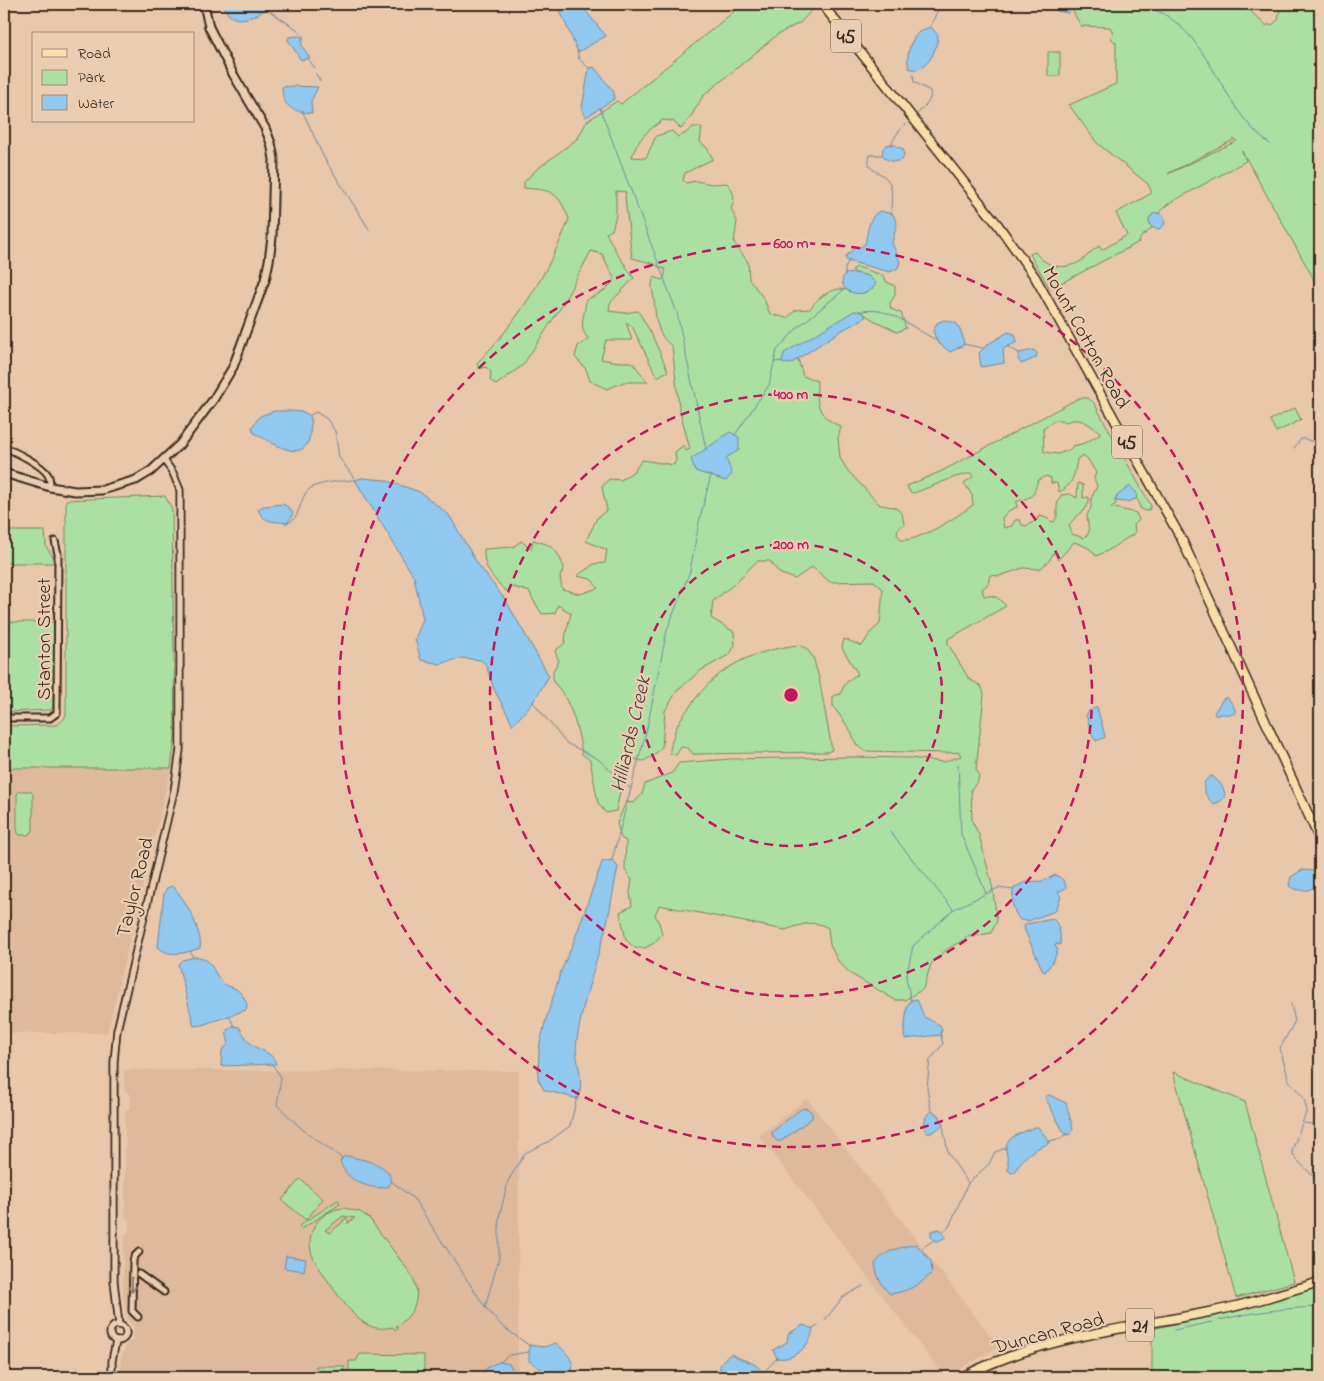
<svg xmlns="http://www.w3.org/2000/svg" width="1324" height="1381" font-family="'Indie Flower',sans-serif">
<rect width="100%" height="100%" fill="#e8c7aa"/>
<filter id="ink" filterUnits="userSpaceOnUse"><feTurbulence type="fractalNoise" baseFrequency=".02" numOctaves="2"/><feDisplacementMap in="SourceGraphic" scale="10" xChannelSelector="R" yChannelSelector="G"/><feConvolveMatrix kernelMatrix="1 2 1 2 8 2 1 2 1" color-interpolation-filters="sRGB"/></filter>
<g filter="url(#ink)">
<path fill="#deb99c" d="M 4,768 L 171,768 L 107,1033 L 4,1033 Z
M 124,1070 L 519,1071 L 518,1377 L 122,1377 L 120,1372 L 121,1359 L 128,1342 L 134,1340 L 134,1326 L 128,1321 L 123,1296 L 123,1255 L 125,1235 L 129,1232 L 129,1219 L 125,1217 L 125,1111 L 130,1108 L 131,1095 L 125,1091 Z
M 807,1099 L 999,1347 L 945,1377 L 759,1136 Z"/>
<path fill="#ace0a2" stroke="#748560" fill-rule="evenodd" d="M 743,4 L 804,4 L 810,12 L 801,22 L 777,35 L 703,96 L 690,118 L 681,129 L 673,121 L 663,120 C 647,131 638,138 632,157 L 646,158 L 656,136 L 672,131 L 678,137 L 686,133 L 693,127 L 702,127 L 700,142 L 707,148 L 713,159 L 685,173 L 683,180 L 686,183 L 696,181 L 712,184 L 727,183 C 734,191 736,199 731,209 L 737,221 L 734,243 L 748,262 L 749,279 L 764,299 L 770,314 L 787,318 L 796,310 L 810,309 C 816,300 827,290 840,289 C 846,289 853,293 860,293 L 868,276 L 856,273 L 852,270 L 857,267 L 882,275 L 887,282 L 895,286 L 895,295 L 890,303 L 891,309 L 901,313 L 906,328 L 897,332 C 885,324 871,321 861,311 L 790,364 L 798,359 L 803,376 L 817,381 C 816,406 818,416 841,427 L 838,438 L 840,458 L 848,471 L 880,505 L 894,507 L 902,513 L 904,524 L 898,529 L 897,534 L 901,540 C 919,542 958,516 973,505 L 972,495 L 964,483 L 973,477 L 971,473 L 955,477 L 914,493 L 910,492 L 907,486 L 942,471 L 1079,398 L 1088,398 L 1094,403 L 1151,506 L 1149,510 L 1145,511 L 1140,508 L 1139,502 L 1136,498 L 1137,495 L 1117,496 L 1115,500 L 1116,504 L 1111,507 L 1136,513 L 1139,520 L 1134,525 L 1135,533 L 1107,551 L 1096,556 C 1091,547 1082,545 1074,542 L 1058,560 L 1054,552 L 1049,561 L 1040,569 L 1023,568 L 999,576 L 990,575 L 988,584 L 982,589 L 984,596 C 995,595 998,597 1006,606 L 948,639 L 948,644 L 969,679 L 981,686 L 984,694 L 976,770 L 979,774 L 978,781 L 971,789 L 972,821 L 979,835 L 992,885 L 997,921 L 991,933 L 968,937 L 946,950 L 931,964 L 923,989 L 905,1000 L 895,1000 L 851,974 L 838,961 L 830,945 L 828,928 C 814,919 800,925 785,930 L 659,905 L 655,915 L 659,923 L 662,934 L 654,943 L 645,948 L 635,948 L 626,940 L 620,912 L 632,906 L 630,892 L 632,880 L 625,870 L 626,841 L 621,838 L 617,823 L 626,802 L 634,803 L 642,794 L 645,784 L 672,773 L 679,763 L 730,759 L 848,757 L 909,758 L 943,762 L 961,756 L 959,752 L 946,753 L 864,751 L 856,744 L 851,731 L 833,706 L 833,696 L 841,694 C 843,684 849,679 858,674 L 842,648 L 844,639 L 862,646 L 871,632 L 880,624 L 883,589 L 874,581 L 830,582 L 812,567 L 795,579 L 779,573 L 770,561 L 757,561 L 734,584 L 713,601 L 711,618 L 734,632 L 735,645 L 730,654 L 700,671 L 677,691 L 665,711 L 662,747 L 653,756 L 643,761 L 636,759 L 625,768 L 616,811 L 606,813 L 598,803 L 590,760 L 582,754 C 579,731 570,697 553,682 L 553,671 L 559,661 L 555,651 L 565,643 C 565,632 569,623 571,613 L 558,605 L 555,613 L 542,614 L 532,598 L 530,592 L 514,587 L 506,591 C 493,578 483,569 484,549 L 513,547 L 521,541 L 531,549 L 533,540 C 554,546 555,547 564,567 L 560,577 L 562,589 L 580,594 L 598,588 L 591,579 L 577,576 L 594,564 L 605,563 L 607,550 L 586,541 L 597,518 L 607,510 L 602,487 L 609,479 L 621,480 L 634,471 L 642,460 L 674,465 L 676,460 L 675,452 L 684,445 L 686,451 L 690,449 L 679,407 L 672,346 C 656,335 656,317 654,300 C 653,290 650,287 654,277 L 662,280 L 665,276 L 665,269 L 651,263 L 632,258 L 625,197 L 626,192 L 616,191 L 616,215 L 612,230 L 606,233 L 618,255 L 634,278 L 610,303 L 609,311 L 624,313 L 638,311 L 650,331 L 668,371 L 657,377 L 632,326 L 626,322 L 632,340 L 606,340 L 601,359 L 619,362 L 632,362 L 648,382 L 624,382 L 607,389 L 590,381 L 586,369 L 575,357 L 578,346 L 589,339 C 577,328 585,315 586,300 L 604,291 L 615,280 L 602,254 L 591,251 L 561,307 L 523,365 L 496,385 L 490,380 L 491,372 L 486,367 L 479,369 L 477,363 C 517,323 549,272 569,219 C 558,191 552,190 524,188 L 524,182 L 536,170 L 578,138 L 587,121 L 617,101 L 621,104 ZM 1055,420 L 1062,420 L 1066,422 C 1081,416 1088,424 1100,432 L 1099,435 L 1085,443 L 1073,446 L 1069,450 L 1058,454 L 1044,452 L 1043,428 ZM 1083,455 L 1088,459 L 1096,473 L 1094,478 L 1097,486 L 1091,499 L 1091,508 L 1087,515 L 1089,533 L 1084,538 L 1072,534 L 1069,525 C 1076,514 1090,511 1089,497 L 1083,498 L 1083,485 L 1078,483 L 1077,498 L 1070,494 L 1061,495 L 1057,505 L 1057,516 L 1054,522 L 1050,521 L 1047,518 L 1039,516 L 1037,520 L 1026,526 L 1022,525 L 1020,520 L 1015,520 L 1012,526 L 1004,528 L 1002,518 L 1008,511 L 1017,507 L 1016,502 C 1036,495 1032,498 1038,480 L 1046,476 L 1051,478 L 1051,483 L 1057,483 L 1059,492 C 1073,486 1075,473 1077,459 Z
M 1069,4 L 1248,4 C 1249,13 1259,18 1265,25 L 1272,25 L 1278,20 L 1281,4 L 1320,4 L 1320,290 L 1242,151 L 1246,161 L 1168,204 L 1157,214 L 1153,215 L 1149,221 L 1152,228 L 1141,237 L 1139,242 L 1050,289 L 1030,254 L 1035,252 C 1046,267 1064,271 1081,261 C 1088,256 1092,250 1099,246 L 1102,250 L 1127,235 L 1116,213 L 1152,193 L 1148,184 L 1097,143 L 1069,105 L 1116,84 L 1116,43 L 1111,38 L 1113,33 L 1110,27 L 1081,26 ZM 1235,139 L 1237,141 L 1168,174 L 1169,173 Z
M 1048,52 L 1060,52 L 1060,76 L 1048,76 Z
M 1295,408 L 1301,420 L 1276,432 L 1270,420 Z
M 165,496 L 172,509 L 175,737 L 171,768 L 4,768 L 4,726 L 57,725 L 64,719 L 66,715 L 66,500 Z
M 4,531 L 45,531 L 46,546 L 53,557 L 53,563 L 4,563 Z
M 4,622 L 54,622 L 53,707 L 51,710 L 4,712 Z
M 798,645 L 806,648 L 813,657 L 819,678 L 832,750 L 827,752 L 693,754 L 688,748 L 681,747 L 676,755 L 671,754 L 670,750 C 672,741 674,732 678,724 C 681,717 687,711 691,705 C 718,666 752,651 798,645 Z
M 21,791 L 30,791 L 33,794 L 33,831 L 28,835 L 20,835 L 18,833 L 17,829 L 17,795 L 18,792 Z
M 1173,1072 L 1245,1102 L 1294,1282 L 1236,1298 Z
M 300,1179 L 323,1199 L 306,1220 L 282,1200 Z
M 338,1200 L 340,1204 L 301,1229 L 299,1226 Z
M 344,1208 L 360,1212 L 369,1218 L 410,1273 C 423,1292 416,1315 396,1326 L 398,1329 L 395,1330 L 393,1327 C 383,1329 374,1329 366,1324 C 350,1316 327,1279 316,1263 C 301,1239 316,1210 344,1208 ZM 343,1216 L 355,1218 L 347,1224 L 349,1222 L 346,1218 L 343,1220 L 343,1222 L 329,1233 L 325,1230 Z
M 1320,1287 L 1320,1377 L 1152,1377 L 1152,1329 L 1223,1313 Z
M 360,1354 L 424,1355 L 424,1377 L 349,1377 L 349,1361 L 356,1361 Z
M 316,1366 L 344,1366 L 344,1377 L 316,1377 Z"/>
<path fill="#91c8f0" stroke="#6f899c" d="M 224,4 L 262,4 L 265,9 C 260,16 240,22 232,17 C 227,15 225,8 224,4 Z
M 557,4 L 580,4 L 606,36 L 578,52 Z
M 1050,4 L 1068,4 L 1071,10 L 1067,13 L 1057,11 Z
M 931,27 L 938,35 C 938,48 926,76 909,68 C 905,57 910,40 919,32 C 922,30 927,28 931,27 Z
M 299,36 L 302,37 L 302,46 L 310,58 L 301,60 L 288,40 L 289,37 Z
M 594,67 L 614,92 L 614,99 L 586,117 L 582,108 L 589,68 Z
M 294,86 L 318,87 L 311,101 L 312,113 C 293,112 282,107 282,87 Z
M 892,144 L 903,149 L 904,155 L 902,160 C 893,163 887,161 882,155 L 883,149 L 886,145 Z
M 880,211 L 893,214 L 897,223 L 892,243 L 900,262 L 898,268 L 890,272 L 847,261 L 845,257 L 856,247 L 861,247 L 865,244 C 868,232 868,216 880,211 Z
M1149 221a8 8 0 1 1 16 0a8 8 0 1 1-16 0Z
M 856,273 L 868,276 L 876,283 C 869,302 832,293 845,274 Z
M 854,311 L 861,311 L 866,317 L 839,332 L 790,364 L 782,363 L 784,353 Z
M 944,320 L 956,323 L 962,334 L 964,345 L 950,352 L 937,342 L 933,331 L 937,323 Z
M 1008,332 L 1015,334 L 1017,342 L 1003,349 L 1004,363 L 981,367 L 979,353 L 987,345 Z
M 1034,350 L 1037,353 L 1036,358 L 1021,364 L 1018,359 L 1019,353 Z
M 274,411 C 281,411 304,410 309,415 C 313,419 310,428 310,434 C 306,467 271,442 254,433 L 252,427 L 260,416 Z
M 730,432 L 739,437 L 739,450 L 726,458 L 732,474 L 726,481 L 695,471 L 691,459 Z
M 362,478 L 385,480 L 420,492 L 449,515 L 477,563 L 506,601 L 549,676 L 533,702 L 513,725 L 494,689 L 486,665 L 481,660 L 461,658 L 440,664 L 421,660 L 415,639 L 423,619 L 414,577 L 355,480 Z
M 1130,486 L 1137,493 L 1136,499 L 1127,502 L 1115,501 L 1118,495 Z
M 283,504 L 288,507 L 293,513 L 291,518 L 287,523 C 273,521 263,523 258,509 L 264,506 Z
M 1227,697 L 1233,705 L 1236,713 C 1229,716 1221,712 1216,716 L 1214,713 L 1223,699 Z
M 1097,707 L 1105,736 L 1104,738 L 1096,741 L 1093,737 L 1086,715 L 1089,711 Z
M 1212,776 C 1218,780 1230,793 1222,800 C 1220,802 1216,803 1214,804 C 1205,797 1197,782 1212,776 Z
M 612,860 L 618,867 C 614,885 611,905 607,923 C 597,962 583,999 577,1039 C 573,1060 586,1077 578,1099 L 544,1090 L 538,1079 L 539,1048 L 545,1023 L 561,971 L 573,944 L 602,862 Z
M 1302,870 L 1314,871 L 1319,881 C 1313,893 1299,892 1289,886 L 1291,877 Z
M 1055,875 C 1062,878 1065,880 1066,888 L 1058,892 L 1061,897 L 1055,911 L 1028,921 L 1020,920 C 1012,910 1011,900 1014,888 L 1025,882 L 1043,881 Z
M 172,886 C 184,896 203,932 200,948 C 187,953 169,958 158,947 L 164,893 L 167,888 Z
M 1053,919 C 1060,925 1061,936 1060,945 L 1056,944 L 1055,947 L 1058,949 L 1054,960 L 1045,972 L 1043,971 L 1025,931 L 1024,926 L 1026,924 Z
M 195,957 C 213,957 212,972 222,982 C 226,987 231,986 236,989 C 241,992 245,999 247,1004 L 246,1010 L 202,1025 L 194,1026 L 178,964 L 182,960 Z
M 917,999 L 924,1017 L 940,1025 L 942,1030 L 940,1035 L 905,1039 L 904,1035 L 907,1006 L 911,1000 Z
M 233,1026 L 239,1027 C 243,1033 246,1039 251,1044 C 260,1051 273,1052 276,1064 L 221,1066 L 222,1050 C 234,1041 225,1040 227,1030 Z
M 1049,1095 L 1066,1103 L 1073,1129 L 1069,1135 L 1064,1133 L 1045,1097 Z
M 807,1108 L 812,1113 L 812,1118 L 781,1141 L 777,1141 L 773,1137 L 772,1132 L 801,1109 Z
M 931,1111 L 939,1115 L 943,1125 L 933,1132 L 927,1132 L 924,1126 C 925,1120 926,1114 931,1111 Z
M 1035,1127 L 1038,1127 L 1049,1141 L 1048,1144 C 1033,1149 1022,1157 1015,1172 L 1011,1173 L 1008,1170 C 1009,1163 1007,1157 1006,1150 C 1004,1136 1025,1132 1035,1127 Z
M 346,1156 C 361,1159 398,1165 389,1186 C 378,1191 357,1184 349,1176 C 345,1172 342,1167 340,1162 L 342,1158 Z
M 940,1229 L 946,1237 L 936,1242 L 931,1237 L 931,1231 Z
M 916,1244 L 931,1261 L 932,1273 C 918,1286 909,1291 890,1294 C 881,1285 877,1277 875,1264 C 883,1251 901,1247 916,1244 Z
M 286,1256 L 306,1259 L 304,1271 L 284,1268 Z
M 803,1325 L 813,1329 C 811,1345 795,1361 777,1358 L 773,1350 L 787,1342 L 788,1334 Z
M 556,1343 C 566,1352 580,1365 568,1377 C 552,1376 541,1370 529,1361 L 529,1345 L 544,1347 Z
M 731,1354 C 746,1363 757,1360 765,1377 L 720,1377 C 718,1366 721,1360 731,1354 Z
M 500,1362 L 509,1364 L 512,1368 L 514,1377 L 482,1377 L 482,1372 C 488,1367 492,1364 500,1362 Z"/>
<g fill="none" stroke-linecap="round" stroke-linejoin="round">
<path stroke="#6f899c" stroke-width="1" d="M 1128,4 L 1134,4 C 1146,8 1160,10 1170,18 C 1214,49 1226,114 1270,144
M 265,8 L 298,30 L 304,37 L 302,41
M 930,27 L 937,12 L 943,4
M 577,51 L 579,59 L 589,68
M 308,59 L 315,68
M 316,74 L 320,81
M 913,75 L 914,82 L 930,91 C 933,101 923,108 916,115
M 600,108 L 677,313 L 706,449
M 302,110 L 324,158 L 369,229
M 891,145 C 895,136 899,130 907,123
M 881,155 L 870,155 C 864,175 883,168 890,184 C 893,192 891,204 891,212
M 845,275 L 845,268 L 849,260
M 859,312 C 888,303 913,330 937,340
M 963,344 L 983,348
M 1007,346 L 1019,353
M 774,362 L 782,361
M 310,415 L 316,412 L 327,419 L 335,431 L 339,457 L 356,481
M 735,435 L 769,385 L 777,350 L 798,327 L 845,289
M 1294,448 L 1301,439 L 1305,439 L 1320,444
M 287,523 C 302,520 298,496 311,488 C 321,482 342,481 354,480
M 533,702 L 566,743 L 598,759 L 631,789
M 958,764 L 961,834 L 986,893
M 890,832 L 953,909
M 612,860 L 647,728 L 667,630 L 690,571 L 699,522 L 711,475
M 190,951 L 193,957
M 911,1002 L 906,977 L 913,946 L 954,909 L 998,888 L 1013,890
M 1291,1004 L 1295,1021 L 1280,1048 L 1289,1081 L 1303,1097 L 1307,1110 L 1292,1151 L 1295,1158 L 1313,1176 L 1320,1192
M 229,1016 L 234,1026
M 272,1064 L 281,1077 L 277,1105 L 302,1129 L 342,1158
M 931,1111 L 927,1087 L 930,1060 L 943,1044 L 940,1032
M 1304,1123 L 1320,1125
M 943,1126 L 948,1153 L 968,1183
M 1047,1142 L 1061,1138 L 1067,1134
M 391,1181 L 414,1199 L 485,1307 L 502,1326 L 530,1346
M 943,1231 L 949,1227 L 968,1183 L 989,1164 L 995,1152 L 1006,1148
M 922,1248 L 935,1239
M 485,1307 L 499,1258 L 499,1218 L 508,1181 L 525,1153 L 548,1142 L 570,1126 L 577,1097
M 825,1320 L 843,1297 L 863,1286
M 1219,1320 C 1253,1312 1286,1308 1320,1307
M 813,1329 L 818,1326
M 1174,1330 L 1212,1322
M 500,1362 L 509,1355 L 529,1352
M 762,1374 L 778,1357"/>
<defs>
<path id="minor" d="M 4,448 C 15,451 42,465 48,475 C 50,478 50,483 50,487
M 4,718 L 50,718 L 57,713 L 58,554 L 55,541
M 139,1274 L 164,1292
M 138,1317 L 132,1311 L 133,1261 L 134,1257 L 139,1252"/>
<path id="tertiary" d="M 119,1325 L 114,1281 L 114,1062 L 117,1030 L 174,791 L 180,750 L 180,490 L 173,473 L 164,460
M110 1333a8 8 0 1 1 16 0a8 8 0 1 1-16 0Z
M 112,1377 L 112,1361 L 116,1341"/>
<path id="secondary" d="M 4,473 L 50,487 L 75,491 L 102,490 L 136,480 L 151,471 L 180,444 L 213,400 L 233,367 L 265,280 L 269,261 L 272,237 L 274,159 L 271,143 L 265,128 L 233,74 L 209,27 L 204,4"/>
<path id="primary" d="M 822,4 L 998,225 L 1035,277 L 1182,540 L 1320,840"/>
<path id="trunk" d="M 962,1377 C 1039,1337 1130,1328 1214,1311 C 1250,1304 1285,1292 1320,1282"/>
</defs>
<use href="#minor" stroke="#3b2a1e" stroke-width="9"/>
<use href="#tertiary" stroke="#3b2a1e" stroke-width="9"/>
<use href="#secondary" stroke="#3b2a1e" stroke-width="11"/>
<use href="#primary" stroke="#3b2a1e" stroke-width="11"/>
<use href="#trunk" stroke="#3b2a1e" stroke-width="11"/>
<use href="#minor" stroke="#ebceb1" stroke-width="5"/>
<use href="#tertiary" stroke="#ebceb1" stroke-width="5.5"/>
<use href="#secondary" stroke="#ebceb1" stroke-width="7"/>
<use href="#primary" stroke="#f9deab" stroke-width="8"/>
<use href="#trunk" stroke="#f9deab" stroke-width="8"/>
</g>
<defs><path id="oneway-shaft" d="M-6 0H5M1.5-3L5.5 0L1.5 3" fill="none" stroke-width="1.6" stroke-linecap="round" stroke-linejoin="round" transform="scale(1.25)"/></defs>
<use stroke="#937c68" href="#oneway-shaft" transform="translate(132 1285) rotate(91)"/>
</g>
<g fill="none" stroke="#c2185b" stroke-width="2.5" stroke-dasharray="9 6">
<circle cx="791" cy="695" r="151"/>
<circle cx="791" cy="695" r="301"/>
<circle cx="791" cy="695" r="452"/>
</g>
<g text-anchor="middle" stroke-width="4.5" stroke-linejoin="round" paint-order="stroke">
<g fill="#ebceb1" stroke="#705b4a" stroke-width="1">
<rect x="831" y="19.5" width="30" height="33" rx="4"/>
<rect x="1112" y="425.5" width="30" height="33" rx="4"/>
<rect x="1126" y="1308.5" width="28" height="33" rx="4"/>
</g>
<g font-size="19" font-weight="bold" fill="#3b2a1e">
<text x="846" y="43">45</text>
<text x="1127" y="449">45</text>
<text x="1140" y="1332">21</text>
</g>
<g font-size="20" fill="#3b2a1e" stroke="#ebceb1">
<text transform="translate(1087 337) rotate(61)" y="7">Mount Cotton Road</text>
<text transform="translate(43 639) rotate(-90)" y="7">Stanton Street</text>
<text transform="translate(134 887) rotate(-76)" y="7">Taylor Road</text>
<text transform="translate(1048 1332) rotate(-15)" y="7">Duncan Road</text>
</g>
<g font-size="21" font-style="italic" fill="#48423e" stroke="#ebceb1">
<text transform="translate(630 734) rotate(-77)" y="7">Hilliards Creek</text>
</g>
</g>
<circle cx="791" cy="695" r="8" fill="#c2185b" stroke="#ebceb1" stroke-width="2.5"/>
<g font-size="15" text-anchor="middle" font-weight="bold" fill="#c2185b" stroke="#ebceb1" stroke-width="4.5" stroke-linejoin="round" paint-order="stroke">
<text x="791" y="248">600 m</text>
<text x="791" y="399">400 m</text>
<text x="791" y="549">200 m</text>
</g>
<rect width="1324" height="1381" fill="none" stroke="#ebceb1" stroke-width="20"/>
<rect x="10" y="10" width="1304" height="1361" fill="none" stroke="#3b2a1e" stroke-width="2" filter="url(#ink)"/>
<rect x="32" y="32" width="162" height="90" fill="#ebceb1" stroke="#a58c76"/>
<rect x="42" y="49" width="25" height="8" fill="#f9deab" stroke="#a58c76"/>
<text x="78" y="58" font-size="15" fill="#3b2a1e">Road</text>
<rect x="42" y="70" width="25" height="15" fill="#ace0a2" stroke="#a58c76"/>
<text x="78" y="82" font-size="15" fill="#3b2a1e">Park</text>
<rect x="42" y="95" width="25" height="15" fill="#91c8f0" stroke="#a58c76"/>
<text x="78" y="108" font-size="15" fill="#3b2a1e">Water</text>
</svg>
